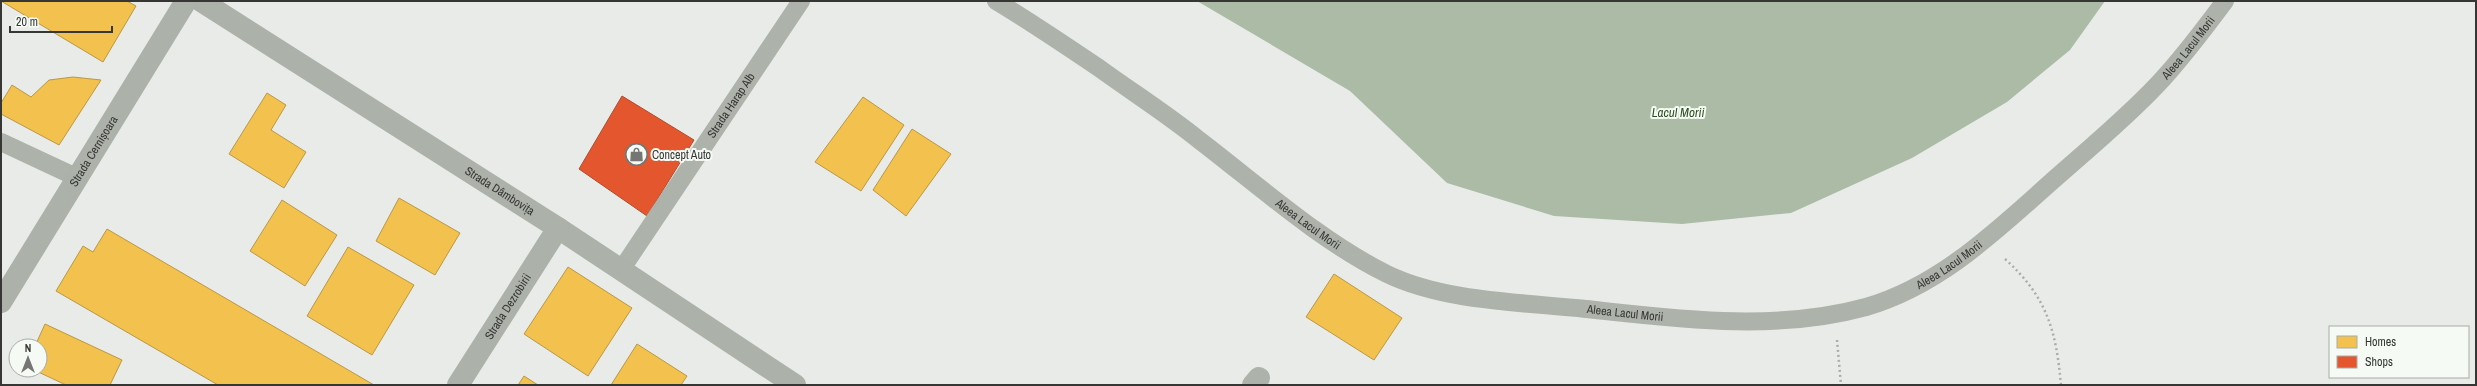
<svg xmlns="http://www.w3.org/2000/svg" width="2477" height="386" font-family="'Archivo Narrow',sans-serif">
<rect width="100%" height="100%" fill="#e9ebe8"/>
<path fill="#abbba6" d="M 1197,1 L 2105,1 L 2070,50 L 2007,102 L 1912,158 L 1791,213 L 1682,224 L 1554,216 L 1447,183 L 1350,91 Z"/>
<path fill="#f2c14e" stroke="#ba9846" d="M 1,1 L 127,1 L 136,6 L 103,62 Z
M 73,77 L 101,80 L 59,145 L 1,114 L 1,103 L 12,85 L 31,97 L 49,80 Z
M 267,93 L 286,105 L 271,130 L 306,152 L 284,188 L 229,154 Z
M 863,97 L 904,125 L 861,191 L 815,162 Z
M 912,129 L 951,154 L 906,216 L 873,190 Z
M 399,198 L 460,233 L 435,275 L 376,241 Z
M 282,200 L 337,235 L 305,286 L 250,251 Z
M 107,229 L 374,385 L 218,385 L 56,291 L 83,246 L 93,252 Z
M 348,247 L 414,285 L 372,355 L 307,316 Z
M 568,267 L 632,308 L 588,376 L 524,334 Z
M 1334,274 L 1402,318 L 1374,360 L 1306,317 Z
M 45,324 L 122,360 L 110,385 L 66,385 L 34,370 L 40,370 L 40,346 L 35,346 Z
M 637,344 L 687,376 L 681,385 L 611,385 Z
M 524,376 L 538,385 L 518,385 Z"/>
<path fill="#e4572e" stroke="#b04d30" d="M 622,96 L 694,140 L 647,216 L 579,169 Z"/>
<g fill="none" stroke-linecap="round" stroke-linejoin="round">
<path stroke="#a9aea7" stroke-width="2.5" stroke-dasharray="2 3" stroke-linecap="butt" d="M 2005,259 C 2047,297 2056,330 2061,385
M 1837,340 L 1841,385"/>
<g stroke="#adb2aa" stroke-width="18">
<path id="s1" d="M 996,1 C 1031,22 1065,45 1099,68 C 1132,92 1167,114 1199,140 C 1258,185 1320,241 1387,274 C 1445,302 1522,302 1586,309 C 1678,319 1775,332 1866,307 C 1939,286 1995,232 2050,183 C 2086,151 2124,120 2157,85 C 2182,59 2203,30 2225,1"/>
<path d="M 1,142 L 78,178"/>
<path id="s2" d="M 621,270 L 801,1"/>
</g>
<path stroke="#adb2aa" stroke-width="22" d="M 1253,385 L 1259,378"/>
<g stroke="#acb1a9" stroke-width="22">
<path id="s3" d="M 201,1 L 558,228 L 795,385"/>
<path id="s4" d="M 1,302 L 186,1"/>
<path id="s5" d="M 458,385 L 558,228"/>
</g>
</g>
<defs>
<symbol id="shop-ring" viewBox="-11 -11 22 22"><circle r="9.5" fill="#f5faf4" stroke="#757674" stroke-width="1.5"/><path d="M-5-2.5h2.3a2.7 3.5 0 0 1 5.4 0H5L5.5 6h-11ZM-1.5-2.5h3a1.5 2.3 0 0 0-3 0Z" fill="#757674"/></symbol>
</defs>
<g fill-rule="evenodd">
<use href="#shop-ring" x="624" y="142" width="25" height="25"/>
</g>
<g text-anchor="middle" stroke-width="4" stroke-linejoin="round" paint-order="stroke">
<g font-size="12" fill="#363735" stroke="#f5faf4">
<text dy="4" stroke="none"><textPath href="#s1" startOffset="1380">Aleea Lacul Morii</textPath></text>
<text dy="4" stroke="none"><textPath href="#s2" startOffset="198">Strada Harap Alb</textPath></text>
<text dy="4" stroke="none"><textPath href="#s4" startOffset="177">Strada Cernișoara</textPath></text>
<text dy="4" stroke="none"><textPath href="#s3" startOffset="354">Strada Dâmbovița</textPath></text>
<text dy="4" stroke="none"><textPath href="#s1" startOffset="384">Aleea Lacul Morii</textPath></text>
<text dy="4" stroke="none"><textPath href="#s1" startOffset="1056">Aleea Lacul Morii</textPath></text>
<text dy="4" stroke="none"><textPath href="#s5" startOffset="93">Strada Dezrobirii</textPath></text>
<text dy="4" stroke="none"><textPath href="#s1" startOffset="720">Aleea Lacul Morii</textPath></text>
</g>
<g font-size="12" fill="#363735" stroke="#f5faf4" text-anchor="start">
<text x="652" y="159">Concept Auto</text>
</g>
<g font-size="13" font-style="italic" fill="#2e4f24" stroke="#f5faf4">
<text x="1678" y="117">Lacul Morii</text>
</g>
</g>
<rect width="2477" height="386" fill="none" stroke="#363735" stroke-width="4"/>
<rect x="2329" y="326" width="140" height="52" fill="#f5faf4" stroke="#a9aca8"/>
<rect x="2337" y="336" width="20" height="12" fill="#f2c14e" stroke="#a9aca8"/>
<text x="2365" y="346" font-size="12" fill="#363735">Homes</text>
<rect x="2337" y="356" width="20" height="12" fill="#e4572e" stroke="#a9aca8"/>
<text x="2365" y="366" font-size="12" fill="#363735">Shops</text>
<g transform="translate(28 358)"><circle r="19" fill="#f5faf4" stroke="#a9aca8"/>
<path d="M0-3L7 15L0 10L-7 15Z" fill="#757674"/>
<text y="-6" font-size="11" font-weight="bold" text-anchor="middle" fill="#363735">N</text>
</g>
<path d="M10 26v6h102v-6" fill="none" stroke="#363735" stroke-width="2"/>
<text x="16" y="26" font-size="12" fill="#363735" stroke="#f5faf4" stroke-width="3" paint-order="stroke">20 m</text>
</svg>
